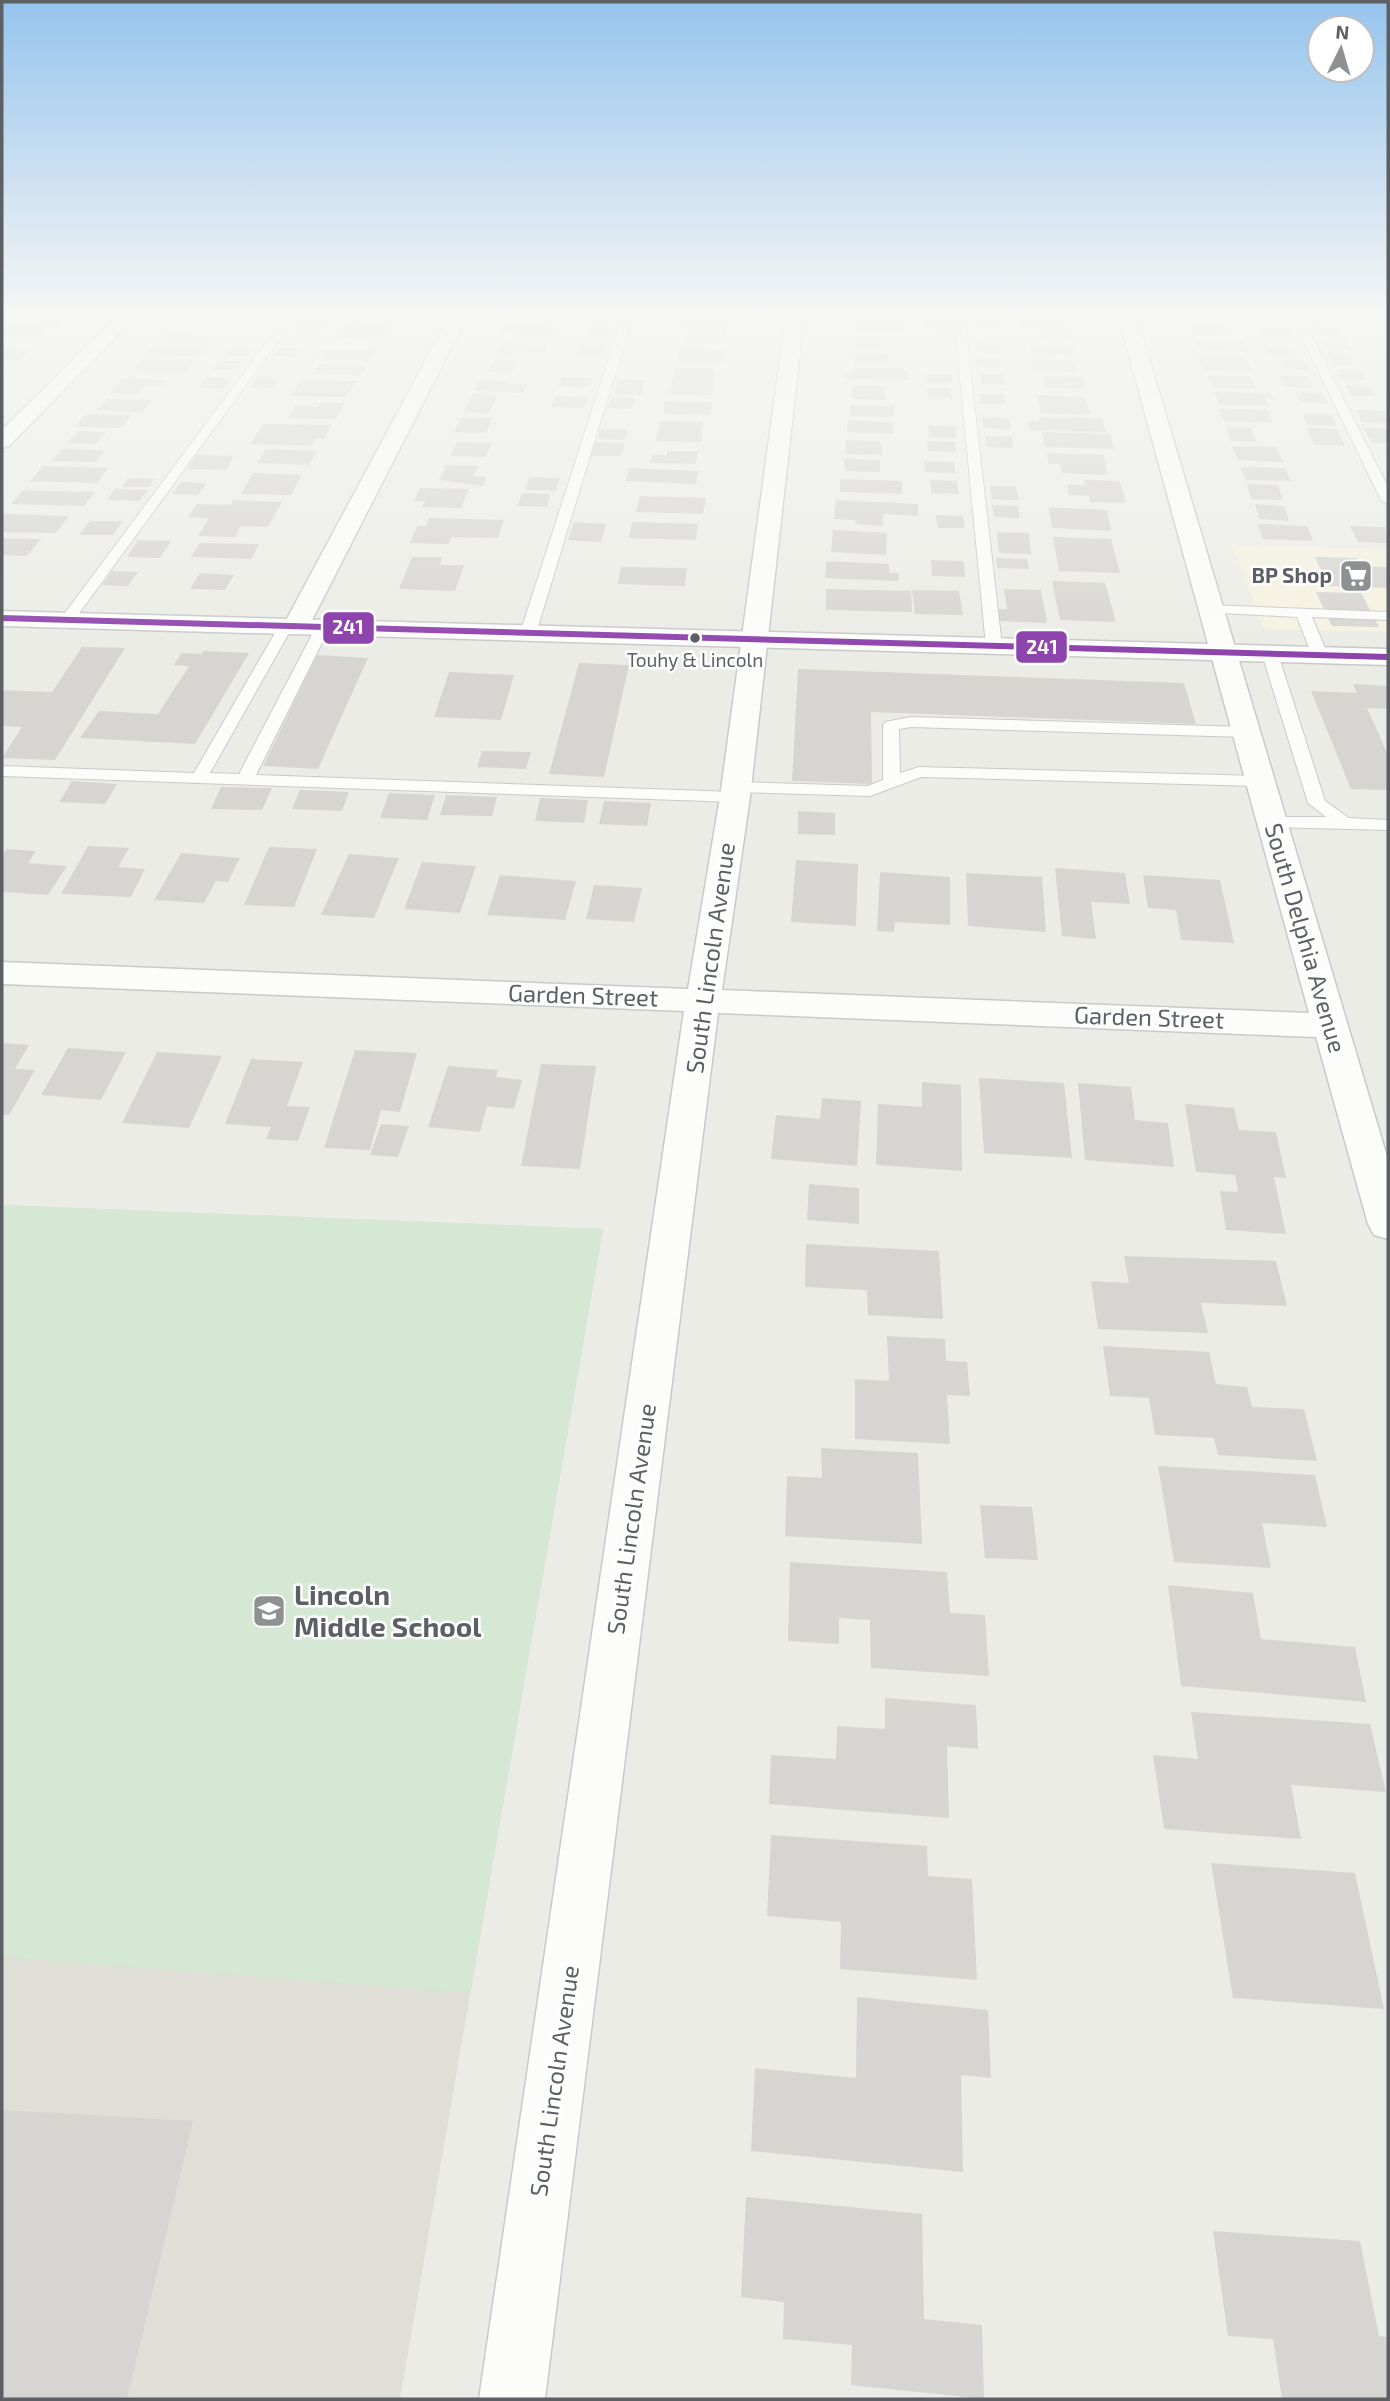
<svg xmlns="http://www.w3.org/2000/svg" width="1390" height="2401" font-family="'Exo 2',sans-serif">
<rect width="100%" height="100%" fill="#ecece7"/>
<path fill="#f5f2e0" d="M 1232,545 L 1388,549 L 1388,632 L 1264,629 Z"/>
<path fill="#dfded7" d="M 2,1205 L 603,1229 L 400,2399 L 2,2399 Z"/>
<path fill="#d5e8d3" d="M 2,1205 L 603,1229 L 470,1993 L 2,1957 Z"/>
<path fill="#d6d5d2" d="M 27,315 L 70,315 L 67,318 L 24,317 Z
M 183,315 L 202,315 L 195,323 L 176,323 Z
M 328,315 L 391,315 L 388,319 Z
M 515,315 L 561,315 L 558,322 L 513,321 Z
M 636,315 L 659,315 L 658,323 L 635,322 Z
M 680,315 L 681,315 L 726,316 L 725,326 L 678,325 Z
M 590,316 L 613,316 L 610,324 L 588,324 Z
M 855,317 L 903,318 L 904,333 L 855,332 Z
M 923,318 L 949,319 L 951,329 L 924,328 Z
M 1019,318 L 1061,320 L 1064,329 L 1021,328 Z
M 972,319 L 998,320 L 999,326 L 973,325 Z
M 299,320 L 325,320 L 319,330 L 293,329 Z
M 37,321 L 63,321 L 57,328 L 47,327 L 38,337 L 2,337 L 2,324 L 33,325 Z
M 349,321 L 391,323 L 382,336 L 369,336 L 366,339 L 337,338 Z
M 503,323 L 556,325 L 552,335 L 498,333 Z
M 1190,325 L 1228,326 L 1231,332 L 1220,332 L 1222,336 L 1194,335 Z
M 588,326 L 611,326 L 608,335 L 585,334 Z
M 1311,326 L 1336,327 L 1340,335 L 1315,334 Z
M 1259,327 L 1288,328 L 1292,337 L 1264,336 Z
M 701,329 L 727,329 L 725,342 L 684,342 L 686,335 L 700,335 Z
M 1042,331 L 1067,332 L 1070,341 L 1044,341 Z
M 166,333 L 192,334 L 190,336 L 216,336 L 210,344 L 159,343 Z
M 855,336 L 880,337 L 881,346 L 856,346 Z
M 1196,339 L 1243,341 L 1248,352 L 1199,350 Z
M 1321,341 L 1345,341 L 1350,350 L 1326,350 Z
M 502,343 L 548,345 L 545,352 L 498,353 Z
M 975,343 L 999,344 L 1001,351 L 976,351 Z
M 154,345 L 210,347 L 201,357 L 147,354 Z
M 580,345 L 605,345 L 603,354 L 577,353 Z
M 1030,345 L 1072,346 L 1074,355 L 1032,354 Z
M 230,347 L 255,348 L 249,356 L 224,356 Z
M 1265,347 L 1292,347 L 1296,356 L 1269,355 Z
M 2,348 L 30,349 L 20,360 L 2,359 Z
M 278,348 L 300,348 L 295,357 L 272,356 Z
M 680,348 L 724,349 L 723,363 L 678,362 Z
M 321,349 L 375,350 L 369,361 L 322,360 L 325,355 L 317,354 Z
M 855,352 L 888,353 L 888,362 L 855,365 Z
M 1326,352 L 1348,353 L 1356,365 L 1333,365 Z
M 1198,357 L 1246,358 L 1252,371 L 1203,370 Z
M 976,358 L 999,359 L 1000,368 L 977,367 Z
M 143,359 L 194,360 L 184,374 L 143,373 L 146,369 L 135,369 Z
M 1032,359 L 1075,361 L 1077,372 L 1033,370 Z
M 1280,359 L 1304,360 L 1308,370 L 1284,369 Z
M 494,360 L 517,360 L 512,372 L 489,372 Z
M 219,361 L 243,361 L 237,370 L 212,370 Z
M 319,364 L 367,365 L 362,375 L 313,374 Z
M 675,368 L 716,369 L 712,395 L 670,394 Z
M 850,368 L 908,369 L 909,380 L 844,379 L 844,374 L 850,374 Z
M 1336,369 L 1360,370 L 1367,380 L 1342,380 Z
M 926,374 L 951,374 L 952,383 L 927,383 Z
M 980,374 L 1004,374 L 1005,385 L 981,384 Z
M 1207,375 L 1250,376 L 1256,389 L 1213,388 Z
M 1043,376 L 1083,377 L 1087,389 L 1046,388 Z
M 1279,376 L 1307,376 L 1313,388 L 1285,387 Z
M 206,377 L 231,378 L 223,389 L 197,388 Z
M 562,377 L 592,378 L 589,387 L 558,386 Z
M 124,378 L 167,380 L 161,386 L 146,385 L 138,394 L 110,393 Z
M 257,378 L 280,379 L 273,388 L 250,387 Z
M 618,379 L 645,380 L 641,395 L 614,394 Z
M 301,380 L 358,381 L 345,397 L 291,396 Z
M 479,380 L 507,381 L 506,383 L 527,384 L 523,393 L 474,391 Z
M 1346,385 L 1370,386 L 1376,396 L 1351,396 Z
M 852,386 L 884,386 L 886,400 L 852,399 Z
M 927,388 L 950,388 L 951,397 L 928,397 Z
M 1214,392 L 1271,393 L 1274,400 L 1266,399 L 1270,406 L 1220,405 Z
M 1295,392 L 1321,393 L 1327,403 L 1300,402 Z
M 473,394 L 498,395 L 489,413 L 464,412 Z
M 979,394 L 1004,394 L 1007,404 L 981,404 Z
M 1037,395 L 1085,397 L 1090,415 L 1041,413 Z
M 556,396 L 588,397 L 584,408 L 551,407 Z
M 611,398 L 635,398 L 632,409 L 608,408 Z
M 107,399 L 152,400 L 142,412 L 97,410 Z
M 665,401 L 712,402 L 710,415 L 663,414 Z
M 320,402 L 345,403 L 336,419 L 288,418 L 295,406 L 318,407 Z
M 849,405 L 894,406 L 894,417 L 850,416 Z
M 1219,409 L 1267,410 L 1273,423 L 1224,421 Z
M 1356,410 L 1384,411 L 1388,423 L 1362,422 Z
M 86,414 L 131,415 L 121,428 L 75,427 Z
M 1303,414 L 1332,415 L 1337,426 L 1307,425 Z
M 461,417 L 492,418 L 486,433 L 454,432 Z
M 982,417 L 1009,418 L 1011,429 L 984,428 Z
M 1039,417 L 1102,418 L 1106,432 L 1030,430 L 1028,421 L 1040,421 Z
M 848,420 L 894,423 L 893,434 L 847,432 Z
M 660,421 L 703,422 L 701,442 L 656,441 Z
M 263,424 L 332,425 L 324,439 L 316,438 L 312,446 L 250,444 Z
M 928,425 L 956,427 L 956,438 L 929,437 Z
M 1226,427 L 1251,428 L 1257,442 L 1231,441 Z
M 1307,427 L 1337,429 L 1345,446 L 1314,445 Z
M 1363,428 L 1388,429 L 1388,443 L 1372,443 Z
M 601,429 L 627,429 L 625,440 L 598,439 Z
M 78,431 L 106,432 L 96,444 L 67,443 Z
M 1042,432 L 1110,434 L 1114,449 L 1045,447 Z
M 985,436 L 1012,437 L 1013,448 L 986,447 Z
M 846,440 L 881,441 L 882,455 L 846,454 Z
M 927,441 L 955,442 L 956,452 L 928,451 Z
M 457,442 L 492,443 L 485,457 L 450,456 Z
M 594,442 L 625,443 L 621,456 L 590,456 Z
M 1232,446 L 1276,447 L 1283,462 L 1238,460 Z
M 61,449 L 105,450 L 96,462 L 51,461 Z
M 266,449 L 317,451 L 309,465 L 257,463 Z
M 667,451 L 698,451 L 696,464 L 650,463 L 652,455 L 667,455 Z
M 1047,453 L 1104,455 L 1107,475 L 1062,473 L 1060,464 L 1048,464 Z
M 197,455 L 234,456 L 226,470 L 188,469 Z
M 844,459 L 880,460 L 880,472 L 845,471 Z
M 924,461 L 954,462 L 955,473 L 925,472 Z
M 446,465 L 478,466 L 474,476 L 486,477 L 483,486 L 439,480 Z
M 43,466 L 108,468 L 97,483 L 30,481 Z
M 1240,467 L 1285,468 L 1291,481 L 1246,480 Z
M 629,468 L 698,471 L 696,484 L 626,481 Z
M 253,473 L 302,475 L 291,495 L 241,494 Z
M 529,477 L 560,478 L 556,491 L 525,490 Z
M 128,478 L 154,479 L 149,487 L 122,487 Z
M 840,479 L 902,481 L 902,494 L 840,492 Z
M 930,480 L 957,481 L 959,494 L 931,493 Z
M 1084,480 L 1120,481 L 1126,503 L 1090,502 L 1089,496 L 1069,495 L 1067,485 L 1085,485 Z
M 181,482 L 207,483 L 198,495 L 172,494 Z
M 1247,484 L 1278,485 L 1283,500 L 1251,499 Z
M 990,486 L 1016,487 L 1019,500 L 992,499 Z
M 420,488 L 469,489 L 461,508 L 422,507 L 425,501 L 414,501 Z
M 115,489 L 148,490 L 139,501 L 107,500 Z
M 23,490 L 95,492 L 84,506 L 11,504 Z
M 522,493 L 550,494 L 547,507 L 517,506 Z
M 640,496 L 706,498 L 703,514 L 636,512 Z
M 233,500 L 282,502 L 268,527 L 241,526 L 235,537 L 198,536 L 209,518 L 188,517 L 197,504 L 231,505 Z
M 836,500 L 918,504 L 918,516 L 883,514 L 883,526 L 855,524 L 855,520 L 834,519 Z
M 1255,504 L 1284,506 L 1289,521 L 1259,519 Z
M 992,505 L 1018,506 L 1020,518 L 994,517 Z
M 1049,507 L 1107,510 L 1111,531 L 1052,528 Z
M 2,514 L 69,516 L 56,533 L 2,532 Z
M 936,515 L 963,516 L 965,528 L 938,528 Z
M 429,518 L 504,520 L 498,538 L 451,537 L 448,544 L 410,543 L 417,526 L 426,526 Z
M 90,521 L 123,521 L 113,535 L 79,535 Z
M 574,522 L 606,524 L 601,542 L 568,540 Z
M 632,522 L 698,524 L 696,540 L 629,538 Z
M 1258,524 L 1307,526 L 1313,541 L 1263,539 Z
M 1350,526 L 1385,527 L 1388,543 L 1358,542 Z
M 833,530 L 887,533 L 886,555 L 831,552 Z
M 997,532 L 1029,533 L 1031,554 L 999,553 Z
M 1053,537 L 1111,539 L 1120,573 L 1059,571 Z
M 2,538 L 41,539 L 27,556 L 2,555 Z
M 138,540 L 171,541 L 160,558 L 127,557 Z
M 200,543 L 259,544 L 251,559 L 191,557 Z
M 412,557 L 442,557 L 440,565 L 464,565 L 455,591 L 399,589 Z
M 1315,557 L 1357,558 L 1361,566 L 1388,567 L 1388,588 L 1328,586 Z
M 996,558 L 1027,559 L 1029,569 L 997,568 Z
M 931,560 L 964,561 L 965,577 L 932,576 Z
M 826,561 L 889,564 L 889,573 L 899,573 L 899,581 L 825,578 Z
M 621,567 L 687,568 L 685,586 L 618,584 Z
M 112,571 L 138,572 L 128,586 L 102,585 Z
M 200,573 L 234,575 L 225,590 L 190,589 Z
M 1052,581 L 1105,583 L 1116,622 L 1060,620 Z
M 826,589 L 911,591 L 912,612 L 826,610 Z
M 1004,589 L 1041,590 L 1047,623 L 998,621 L 996,609 L 1007,609 Z
M 912,590 L 959,591 L 963,615 L 915,614 Z
M 1316,592 L 1361,593 L 1379,627 L 1332,626 Z
M 82,647 L 125,648 L 55,760 L 2,758 L 22,727 L 2,726 L 2,690 L 52,692 Z
M 204,651 L 249,653 L 195,744 L 80,738 L 99,711 L 158,714 L 189,666 L 174,665 L 181,653 L 201,654 Z
M 317,655 L 368,658 L 318,769 L 263,766 Z
M 579,663 L 629,665 L 604,777 L 549,774 Z
M 798,669 L 1184,683 L 1196,724 L 871,712 L 872,784 L 792,781 Z
M 449,672 L 514,675 L 501,720 L 434,717 Z
M 1353,684 L 1388,686 L 1388,709 L 1367,708 L 1388,755 L 1388,790 L 1351,789 L 1311,691 L 1357,693 Z
M 482,751 L 531,752 L 526,769 L 477,767 Z
M 72,781 L 117,784 L 105,804 L 59,802 Z
M 221,787 L 272,788 L 262,810 L 211,809 Z
M 300,790 L 349,792 L 342,811 L 292,809 Z
M 389,793 L 435,795 L 427,820 L 380,818 Z
M 446,795 L 497,797 L 492,816 L 440,815 Z
M 540,798 L 588,800 L 584,823 L 535,821 Z
M 604,801 L 651,803 L 647,826 L 599,824 Z
M 798,811 L 835,813 L 835,835 L 798,834 Z
M 88,846 L 129,848 L 118,867 L 145,869 L 131,897 L 61,894 Z
M 269,847 L 317,849 L 294,907 L 244,905 Z
M 6,849 L 36,851 L 28,863 L 67,866 L 48,895 L 2,892 L 2,855 Z
M 181,853 L 240,858 L 228,882 L 216,881 L 204,903 L 154,900 Z
M 349,854 L 399,858 L 374,918 L 321,915 Z
M 796,860 L 858,864 L 856,926 L 791,922 Z
M 422,862 L 476,866 L 460,913 L 404,909 Z
M 1055,868 L 1125,873 L 1130,904 L 1091,902 L 1096,939 L 1062,936 Z
M 880,872 L 950,877 L 950,925 L 895,922 L 894,932 L 877,931 Z
M 966,873 L 1042,877 L 1046,932 L 968,926 Z
M 500,875 L 576,881 L 565,920 L 487,915 Z
M 1143,875 L 1220,880 L 1234,943 L 1181,940 L 1176,910 L 1148,908 Z
M 594,885 L 642,888 L 634,922 L 586,919 Z
M 2,1043 L 29,1045 L 15,1069 L 35,1070 L 9,1115 L 2,1115 Z
M 68,1048 L 126,1052 L 101,1100 L 41,1095 Z
M 355,1050 L 417,1053 L 400,1112 L 381,1110 L 370,1150 L 324,1148 Z
M 157,1052 L 222,1056 L 189,1128 L 122,1123 Z
M 251,1059 L 303,1062 L 287,1106 L 310,1107 L 298,1141 L 266,1139 L 271,1127 L 225,1124 Z
M 541,1064 L 596,1066 L 580,1169 L 521,1166 Z
M 448,1066 L 498,1070 L 496,1077 L 522,1080 L 514,1109 L 487,1106 L 480,1132 L 428,1127 Z
M 979,1078 L 1064,1083 L 1072,1158 L 984,1153 Z
M 922,1082 L 961,1085 L 962,1171 L 876,1165 L 878,1104 L 922,1107 Z
M 1078,1083 L 1131,1087 L 1135,1120 L 1168,1123 L 1174,1167 L 1085,1160 Z
M 822,1098 L 861,1101 L 857,1166 L 771,1159 L 776,1115 L 820,1119 Z
M 1185,1104 L 1234,1108 L 1239,1130 L 1276,1132 L 1286,1178 L 1274,1177 L 1286,1234 L 1226,1230 L 1220,1191 L 1238,1192 L 1235,1175 L 1196,1172 Z
M 381,1124 L 409,1126 L 398,1157 L 370,1155 Z
M 809,1184 L 859,1188 L 859,1224 L 807,1220 Z
M 806,1244 L 939,1251 L 943,1319 L 868,1315 L 867,1290 L 805,1287 Z
M 1124,1256 L 1276,1261 L 1287,1306 L 1201,1303 L 1208,1333 L 1098,1329 L 1091,1281 L 1129,1283 Z
M 887,1336 L 945,1339 L 946,1361 L 967,1362 L 970,1396 L 947,1395 L 950,1444 L 855,1439 L 855,1379 L 889,1381 Z
M 1103,1346 L 1209,1352 L 1216,1384 L 1247,1387 L 1252,1407 L 1304,1409 L 1317,1461 L 1218,1455 L 1214,1438 L 1155,1435 L 1149,1398 L 1110,1396 Z
M 821,1448 L 918,1453 L 922,1544 L 785,1536 L 787,1476 L 822,1478 Z
M 1158,1466 L 1315,1475 L 1327,1527 L 1262,1523 L 1271,1568 L 1174,1562 Z
M 980,1505 L 1032,1507 L 1038,1560 L 985,1558 Z
M 790,1562 L 947,1572 L 950,1613 L 985,1615 L 989,1676 L 871,1668 L 870,1620 L 839,1618 L 839,1644 L 788,1641 Z
M 1168,1585 L 1253,1593 L 1261,1639 L 1355,1647 L 1366,1702 L 1181,1686 Z
M 885,1698 L 976,1705 L 978,1749 L 947,1746 L 949,1818 L 769,1804 L 771,1755 L 836,1759 L 837,1726 L 885,1729 Z
M 1191,1712 L 1370,1724 L 1386,1792 L 1291,1785 L 1301,1839 L 1164,1829 L 1153,1755 L 1198,1759 Z
M 771,1835 L 927,1846 L 928,1876 L 972,1879 L 977,1980 L 840,1969 L 841,1922 L 767,1916 Z
M 1211,1863 L 1355,1873 L 1384,2009 L 1233,1998 Z
M 857,1997 L 988,2010 L 991,2078 L 961,2075 L 963,2172 L 751,2151 L 755,2068 L 856,2078 Z
M 2,2110 L 193,2121 L 127,2399 L 2,2399 Z
M 746,2197 L 922,2214 L 924,2319 L 982,2325 L 984,2399 L 851,2385 L 852,2345 L 783,2339 L 784,2302 L 741,2297 Z
M 1213,2231 L 1360,2241 L 1379,2336 L 1388,2337 L 1388,2399 L 1282,2399 L 1273,2339 L 1228,2336 Z"/>
<g fill="none" stroke-linecap="round" stroke-linejoin="round">
<defs>
<path id="service" d="M 287,315 L 297,315 L 72,623 L 62,623 L 62,617 Z
M 623,315 L 633,315 L 536,633 L 533,636 L 523,636 L 520,633 Z
M 954,315 L 964,315 L 1002,646 L 994,651 L 986,646 Z
M 1291,315 L 1301,315 L 1388,487 L 1388,504 L 1381,500 Z
M 1209,605 L 1388,612 L 1388,620 L 1312,617 L 1328,655 L 1320,660 L 1312,655 L 1297,617 L 1204,612 L 1204,606 Z
M 286,622 L 293,626 L 210,773 L 239,774 L 316,627 L 323,623 L 330,627 L 256,775 L 735,792 L 727,787 L 736,782 L 868,786 L 883,780 L 883,725 L 885,722 L 911,717 L 1245,727 L 1253,732 L 1245,737 L 911,727 L 899,729 L 900,773 L 919,767 L 1259,776 L 1268,781 L 1259,786 L 921,777 L 870,796 L 736,792 L 744,797 L 735,802 L 2,776 L 2,766 L 194,773 L 279,626 Z
M 1270,649 L 1278,654 L 1325,801 L 1349,818 L 1388,820 L 1388,830 L 1271,827 L 1262,822 L 1271,817 L 1326,817 L 1308,803 L 1262,654 Z"/>
<path id="minor" d="M 118,315 L 137,315 L 9,446 L 2,448 L 2,430 Z
M 450,315 L 468,315 L 309,626 L 305,631 L 287,631 L 283,626 Z
M 786,315 L 804,315 L 750,797 L 722,990 L 1309,1013 L 1118,315 L 1136,315 L 1388,1160 L 1388,1239 L 1374,1235 L 1368,1224 L 1316,1037 L 718,1013 L 545,2399 L 479,2399 L 684,1011 L 2,984 L 2,962 L 688,989 L 720,797 Z
M 1287,315 L 1388,315 L 1388,321 L 1296,320 Z"/>
<path id="secondary" d="M 2,611 L 1388,649 L 1388,665 L 2,626 Z"/>
</defs>
<use href="#service" stroke="#c9c9c9" stroke-width="2"/>
<use href="#minor" stroke="#c9c9c9" stroke-width="3"/>
<use href="#secondary" stroke="#c9c9c9" stroke-width="3"/>
<use href="#service" fill="#fcfcfb" fill-rule="evenodd"/>
<use href="#minor" fill="#fcfcfb" fill-rule="evenodd"/>
<use href="#secondary" fill="#fcfcfb" fill-rule="evenodd"/>
<defs>
<path id="bus-1" d="M 2,618 L 1388,657"/>
</defs>
<use href="#bus-1" stroke="#fff" stroke-width="10"/>
<use href="#bus-1" stroke="#8e44ad" stroke-width="6"/>
</g>
<linearGradient id="sky" x2="0" y2="1"><stop stop-color="#96c4ee"/><stop offset="0.48" stop-color="#f6f6f4"/><stop offset="1" stop-color="#f6f6f4" stop-opacity="0"/></linearGradient>
<rect width="1390" height="651" fill="url(#sky)"/>
<defs>
<symbol id="supermarket-square" viewBox="-11 -11 22 22"><rect x="-9" y="-9" width="18" height="18" rx="4" fill="#8e9192" stroke="#fff"/><path d="M-6-5.5h2.5l.6 2H6L4.5 2H-2.5L-4.4-4H-6ZM-1.5 3.2a1.3 1.3 0 1 0 .1 0ZM3 3.2a1.3 1.3 0 1 0 .1 0Z" fill="#fff"/></symbol>
<symbol id="school-square" viewBox="-11 -11 22 22"><rect x="-9" y="-9" width="18" height="18" rx="4" fill="#8e9192" stroke="#fff"/><path d="M0-5L7-2L0 1L-7-2ZM-4 1L0 2.5L4 1V4Q0 6-4 4Z" fill="#fff"/></symbol>
</defs>
<g fill-rule="evenodd">
<use href="#supermarket-square" x="1337" y="557" width="38" height="38"/>
<use href="#school-square" x="250" y="1592" width="38" height="38"/>
</g>
<circle fill="#5c6065" stroke="#fff" stroke-width="2.5" cx="695" cy="638" r="6"/>
<g text-anchor="middle" stroke-width="5" stroke-linejoin="round" paint-order="stroke">
<g font-size="19" fill="#5c6065" stroke="#fff">
<text x="695" y="667">Touhy &amp; Lincoln</text>
</g>
<g font-size="21" font-weight="bold" fill="#5c6065" stroke="#fff" text-anchor="end">
<text x="1332" y="583">BP Shop</text>
</g>
<g font-size="24" fill="#5c6065" stroke="#fff">
<text transform="translate(1305 938) rotate(74)" y="8">South Delphia Avenue</text>
<text transform="translate(711 958) rotate(-82)" y="8">South Lincoln Avenue</text>
<text transform="translate(583 996) rotate(2)" y="8">Garden Street</text>
<text transform="translate(1149 1018) rotate(2)" y="8">Garden Street</text>
<text transform="translate(632 1519) rotate(-82)" y="8">South Lincoln Avenue</text>
<text transform="translate(555 2081) rotate(-82)" y="8">South Lincoln Avenue</text>
</g>
<g font-size="28" font-weight="bold" fill="#5c6065" stroke="#fff" text-anchor="start">
<text x="294" y="1605">Lincoln<tspan x="294" dy="32">Middle School</tspan></text>
</g>
</g>
<g stroke="#fff" stroke-width="2.5">
<rect x="322" y="611" width="53" height="34" rx="7" fill="#8e44ad"/>
<rect x="1015" y="630" width="53" height="34" rx="7" fill="#8e44ad"/>
</g>
<g font-size="19" text-anchor="middle" font-weight="bold" fill="#fff">
<text x="348" y="634">241</text>
<text x="1042" y="654">241</text>
</g>
<rect width="1390" height="2401" fill="none" stroke="#5c6065" stroke-width="7"/>
<g transform="translate(1341 49) rotate(5)"><circle r="33" fill="#ffffff" stroke="#bebfc1" stroke-width="2"/>
<path d="M0-5L12 26L0 18L-12 26Z" fill="#8e9192"/>
<text y="-10" font-size="19" font-weight="bold" text-anchor="middle" fill="#5c6065">N</text>
</g>
</svg>
